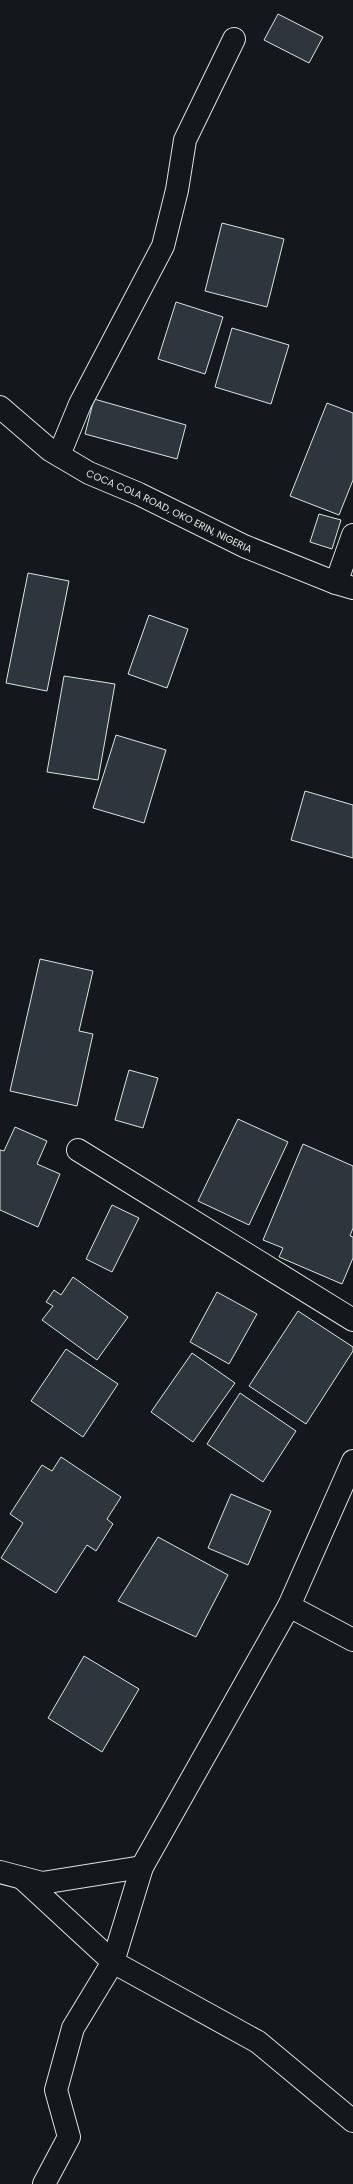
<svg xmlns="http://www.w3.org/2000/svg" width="353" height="2184" font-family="Poppins,sans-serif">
<rect width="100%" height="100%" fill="#14181c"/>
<path fill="#2c363c" stroke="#d8e6dc" d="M 278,14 L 323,37 L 309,63 L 264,40 Z
M 222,223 L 284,239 L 267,307 L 205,291 Z
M 176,302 L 223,317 L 205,374 L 158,359 Z
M 232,328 L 289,345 L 271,404 L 215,387 Z
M 94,399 L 186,425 L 177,459 L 85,434 Z
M 327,403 L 353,413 L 353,480 L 339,515 L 290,496 Z
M 319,514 L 341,520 L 332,549 L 310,542 Z
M 28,573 L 69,581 L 47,691 L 6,683 Z
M 149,615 L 188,629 L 167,688 L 128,674 Z
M 64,676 L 115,684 L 98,780 L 47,772 Z
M 116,735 L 166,750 L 144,823 L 93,808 Z
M 305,791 L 353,805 L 353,858 L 291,840 Z
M 40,959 L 93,971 L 79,1031 L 93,1034 L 77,1106 L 10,1091 Z
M 129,1070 L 158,1078 L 143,1128 L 115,1120 Z
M 238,1119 L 288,1142 L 249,1225 L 198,1201 Z
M 15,1127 L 47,1141 L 37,1164 L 60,1174 L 38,1227 L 0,1210 L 0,1150 L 4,1151 Z
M 303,1144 L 353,1166 L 353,1228 L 350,1236 L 353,1237 L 353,1258 L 342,1284 L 279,1257 L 283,1248 L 263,1240 Z
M 112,1205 L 139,1218 L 112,1272 L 86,1259 Z
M 73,1277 L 128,1317 L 97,1360 L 42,1320 L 53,1306 L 46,1302 L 54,1290 L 61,1295 Z
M 217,1292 L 257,1314 L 229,1364 L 190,1342 Z
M 298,1311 L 353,1347 L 353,1351 L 306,1424 L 249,1386 Z
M 66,1349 L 118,1384 L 83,1437 L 31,1401 Z
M 192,1353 L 235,1383 L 193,1442 L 151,1412 Z
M 240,1393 L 296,1431 L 263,1482 L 207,1444 Z
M 61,1457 L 121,1497 L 107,1519 L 113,1524 L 96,1551 L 87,1545 L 56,1593 L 1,1558 L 23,1523 L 10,1514 L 42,1465 L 52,1471 Z
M 231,1494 L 271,1511 L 248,1565 L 208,1548 Z
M 158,1537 L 228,1575 L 196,1637 L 118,1601 Z
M 84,1656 L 139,1689 L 102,1752 L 48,1718 Z"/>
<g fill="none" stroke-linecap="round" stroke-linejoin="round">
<defs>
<g id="minor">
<path id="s1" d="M 0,407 L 50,450 L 89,473 L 139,494 L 244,546 L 336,583 L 353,588"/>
<path d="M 59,455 L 80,404 L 163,246 L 177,190 L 185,140 L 234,39"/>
<path d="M 336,583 L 353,535"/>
<path d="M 78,1150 L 353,1320"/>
<path d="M 289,1606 L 353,1640"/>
<path d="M 0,1872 L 42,1883 L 142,1867 L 289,1606 L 353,1461"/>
<path d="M 22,1878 L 113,1962 L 258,2042 L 353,2121"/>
<path d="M 44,2184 L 69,2137 L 56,2090 L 73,2028 L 113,1962 L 142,1867"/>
</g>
</defs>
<use href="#minor" stroke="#d8e6dc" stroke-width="24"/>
<use href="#minor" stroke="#14181c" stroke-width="22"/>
</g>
<g text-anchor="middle" stroke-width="3" stroke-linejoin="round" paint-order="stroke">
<g font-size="10" fill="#d8e6dc" stroke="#14181c">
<text dy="4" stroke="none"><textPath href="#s1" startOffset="200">COCA COLA ROAD, OKO ERIN, NIGERIA</textPath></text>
</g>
</g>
</svg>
